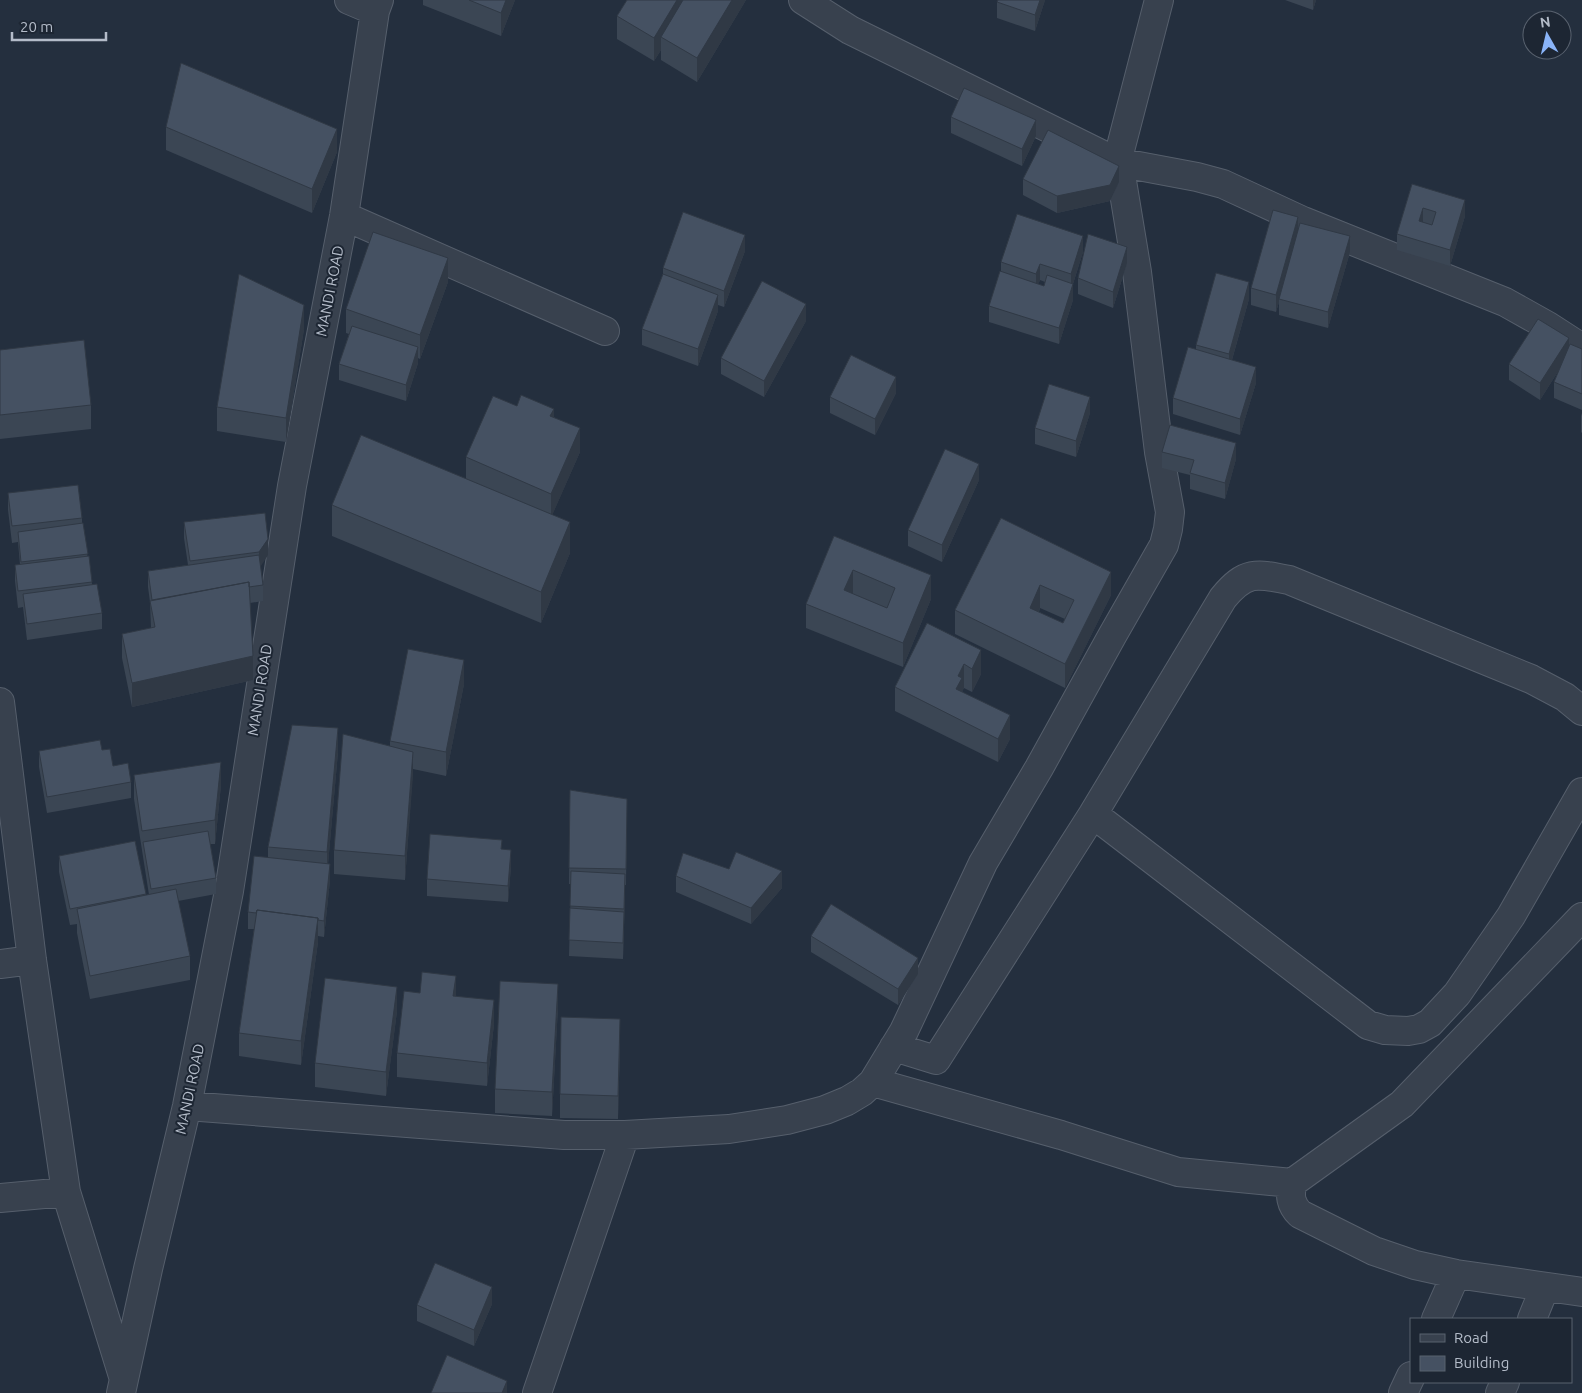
<svg xmlns="http://www.w3.org/2000/svg" width="1582" height="1393" font-family="Ubuntu,sans-serif">
<rect width="100%" height="100%" fill="#242f3e"/>
<g fill="none" stroke-linecap="round" stroke-linejoin="round">
<defs>
<path id="minor" d="M 349,0 L 375,11
M 803,0 L 850,30 L 1117,162 L 1197,177 L 1223,184 L 1303,221 L 1505,302 L 1548,326 L 1582,348
M 344,216 L 605,331
M 0,702 L 32,960 L 66,1192 L 123,1376
M 1093,814 L 1368,1025 L 1385,1030 L 1408,1031 L 1419,1029 L 1430,1023 L 1457,994 L 1511,916 L 1582,792
M 0,964 L 32,960
M 894,1047 L 936,1060 L 1093,814 L 1223,598 C 1245,571 1256,573 1289,580 L 1531,679 L 1565,697 L 1582,711
M 873,1082 L 1061,1135 L 1178,1172 L 1292,1183 L 1402,1104 L 1582,917
M 187,1106 L 564,1135 L 625,1135 L 729,1129 L 787,1120 L 825,1110 L 847,1101 L 862,1092 L 873,1082 L 904,1031 L 983,863 L 1039,768 L 1112,636 L 1164,545 L 1168,529 L 1170,512 L 1159,452 L 1137,272 L 1122,181 L 1117,162 L 1159,0
M 1292,1183 C 1290,1196 1290,1204 1300,1214 L 1374,1251 L 1415,1265 L 1456,1274 L 1582,1292
M 0,1198 L 66,1192
M 1436,1319 L 1456,1274
M 1532,1319 L 1545,1287
M 121,1393 L 148,1269 L 187,1106 L 229,891 L 292,486 L 344,216 L 375,11 L 379,0
M 537,1393 L 625,1135
M 1403,1393 L 1411,1376
M 1500,1393 L 1505,1382"/>
</defs>
<use href="#minor" stroke="#565f6c" stroke-width="30"/>
<use href="#minor" stroke="#38414e" stroke-width="28"/>
</g>
<path fill="#3b4654" fill-rule="evenodd" d="M 423,0 L 515,0 L 501,36 L 423,5 Z
M 627,0 L 746,0 L 697,82 L 661,60 L 661,50 L 654,61 L 617,39 L 617,16 Z
M 1045,0 L 1035,31 L 997,18 L 997,2 Z
M 1285,0 L 1316,0 L 1313,10 Z
M 951,117 L 1036,136 L 1022,166 L 951,133 Z
M 166,127 L 337,152 L 312,213 L 166,150 Z
M 1023,179 L 1119,182 L 1110,201 L 1057,213 L 1023,195 Z
M 1412,184 L 1465,216 L 1450,266 L 1397,250 L 1397,234 Z
M 1298,231 L 1350,252 L 1328,328 L 1279,315 L 1279,302 L 1276,312 L 1251,305 L 1251,288 Z
M 745,251 L 724,307 L 718,305 L 718,311 L 698,366 L 642,345 L 642,329 L 663,274 L 663,268 Z
M 1083,252 L 1073,284 L 1073,300 L 1059,344 L 989,322 L 989,306 L 1001,272 L 1001,262 ZM 1040,280 L 1045,282 L 1044,286 L 1038,284 Z
M 1127,263 L 1113,308 L 1078,294 L 1078,278 Z
M 448,282 L 420,359 L 418,358 L 418,363 L 406,401 L 339,380 L 339,364 L 349,334 L 346,333 L 346,309 Z
M 1249,299 L 1232,360 L 1256,383 L 1240,435 L 1173,414 L 1173,398 L 1196,350 L 1196,345 Z
M 806,321 L 764,397 L 721,374 L 721,358 Z
M 304,329 L 286,442 L 217,431 L 217,407 Z
M 1569,346 L 1582,349 L 1582,410 L 1554,398 L 1554,382 L 1559,370 L 1540,400 L 1509,380 L 1509,364 Z
M 0,350 L 91,405 L 91,429 L 0,439 Z
M 896,393 L 875,435 L 830,413 L 830,397 Z
M 517,406 L 554,417 L 580,452 L 552,515 L 570,553 L 541,623 L 332,536 L 332,505 L 466,479 L 466,457 Z
M 1090,413 L 1076,457 L 1035,444 L 1035,428 Z
M 1582,413 L 1582,433 L 1581,432 L 1581,416 Z
M 1162,452 L 1236,459 L 1225,499 L 1190,489 L 1190,475 L 1162,468 Z
M 979,480 L 942,562 L 908,546 L 908,530 Z
M 8,493 L 82,518 L 82,523 L 92,584 L 102,613 L 102,629 L 27,640 L 23,607 L 18,608 L 15,581 L 15,565 L 20,565 L 18,542 L 12,543 L 8,510 Z
M 1001,518 L 1111,595 L 1065,688 L 955,634 L 955,610 ZM 1040,608 L 1065,619 L 1063,623 L 1039,612 Z
M 184,522 L 268,555 L 260,566 L 263,585 L 263,601 L 250,603 L 253,680 L 132,707 L 122,658 L 122,634 L 151,628 L 150,602 L 148,587 L 148,571 L 188,565 L 184,538 Z
M 834,536 L 931,599 L 903,667 L 806,628 L 806,604 Z
M 927,623 L 981,674 L 972,692 L 964,688 L 962,691 L 1010,739 L 998,762 L 895,711 L 895,687 Z
M 464,684 L 446,776 L 413,769 L 405,880 L 334,874 L 334,850 L 390,746 L 390,741 Z
M 102,750 L 113,766 L 131,782 L 131,798 L 47,813 L 39,767 L 39,751 Z
M 338,752 L 328,864 L 330,880 L 324,937 L 318,936 L 318,942 L 301,1065 L 239,1056 L 239,1033 L 254,929 L 248,929 L 248,912 L 268,857 L 268,847 Z
M 134,775 L 221,785 L 215,844 L 210,844 L 216,878 L 216,894 L 178,901 L 190,956 L 190,980 L 90,999 L 77,933 L 77,924 L 70,925 L 59,872 L 59,856 L 135,841 L 146,895 L 149,895 L 134,799 Z
M 570,790 L 627,799 L 626,885 L 625,885 L 624,928 L 623,959 L 569,956 L 571,884 L 569,884 Z
M 511,866 L 508,902 L 427,896 L 427,879 Z
M 676,876 L 782,888 L 751,924 L 676,892 Z
M 811,936 L 918,974 L 898,1005 L 811,952 Z
M 456,996 L 494,1024 L 487,1086 L 397,1077 L 397,1053 Z
M 558,1007 L 552,1116 L 495,1113 L 495,1089 Z
M 397,1011 L 386,1096 L 315,1087 L 315,1063 Z
M 620,1043 L 618,1119 L 560,1118 L 560,1094 Z
M 492,1304 L 474,1346 L 417,1321 L 417,1305 Z"/>
<path fill="#303945" d="M 506,0 L 515,0 L 501,36 L 501,13 Z
M 677,0 L 692,0 L 661,37 L 661,50 L 654,61 L 654,38 Z
M 732,0 L 746,0 L 697,82 L 697,58 Z
M 1040,0 L 1045,0 L 1035,31 L 1035,15 Z
M 1313,0 L 1316,0 L 1313,10 Z
M 1036,120 L 1036,136 L 1022,166 L 1022,149 Z
M 337,129 L 337,152 L 312,213 L 312,189 Z
M 1119,166 L 1119,182 L 1110,201 L 1057,213 L 1057,196 Z
M 1465,200 L 1465,216 L 1450,266 L 1450,250 Z
M 1423,208 L 1423,224 L 1419,221 Z
M 1298,217 L 1298,233 L 1279,299 L 1279,302 L 1276,312 L 1276,295 Z
M 745,235 L 745,251 L 724,307 L 724,291 Z
M 1083,236 L 1083,252 L 1071,290 L 1071,274 Z
M 1350,236 L 1350,252 L 1328,328 L 1328,312 Z
M 1127,247 L 1127,263 L 1113,308 L 1113,292 Z
M 448,258 L 448,282 L 420,359 L 420,335 Z
M 1040,264 L 1040,280 L 1036,290 L 1036,274 Z
M 1249,282 L 1249,299 L 1229,370 L 1229,354 Z
M 1073,284 L 1073,300 L 1059,344 L 1059,328 Z
M 718,295 L 718,311 L 698,366 L 698,349 Z
M 806,304 L 806,321 L 764,397 L 764,381 Z
M 304,305 L 304,329 L 286,442 L 286,418 Z
M 1569,338 L 1569,354 L 1540,400 L 1540,383 Z
M 418,347 L 418,363 L 406,401 L 406,385 Z
M 1256,367 L 1256,383 L 1240,435 L 1240,419 Z
M 896,377 L 896,393 L 875,435 L 875,419 Z
M 1090,397 L 1090,413 L 1076,457 L 1076,441 Z
M 554,409 L 554,432 L 550,416 Z
M 580,428 L 580,452 L 551,518 L 551,494 Z
M 1236,443 L 1236,459 L 1225,499 L 1225,483 Z
M 979,464 L 979,480 L 942,562 L 942,545 Z
M 570,522 L 570,553 L 541,623 L 541,592 Z
M 268,539 L 268,555 L 259,569 L 259,552 Z
M 853,570 L 853,594 L 844,590 Z
M 1111,572 L 1111,595 L 1065,688 L 1065,664 Z
M 931,575 L 931,599 L 903,667 L 903,643 Z
M 1040,585 L 1040,608 L 1030,631 L 1030,608 Z
M 981,650 L 981,674 L 972,692 L 972,669 Z
M 253,656 L 253,680 L 132,707 L 132,683 Z
M 464,660 L 464,684 L 446,776 L 446,752 Z
M 964,664 L 964,688 L 962,692 L 956,689 L 958,676 Z
M 1010,715 L 1010,739 L 998,762 L 998,739 Z
M 338,728 L 338,752 L 327,876 L 327,852 Z
M 413,752 L 413,776 L 405,880 L 405,856 Z
M 221,762 L 221,785 L 215,844 L 215,820 Z
M 511,850 L 511,866 L 508,902 L 508,886 Z
M 330,864 L 330,880 L 324,937 L 324,921 Z
M 782,871 L 782,888 L 751,924 L 751,908 Z
M 625,874 L 625,890 L 624,925 L 624,909 Z
M 624,912 L 624,928 L 623,959 L 623,943 Z
M 318,918 L 318,942 L 301,1065 L 301,1041 Z
M 918,958 L 918,974 L 898,1005 L 898,989 Z
M 456,976 L 456,999 L 453,996 Z
M 558,984 L 558,1007 L 552,1116 L 552,1092 Z
M 397,987 L 397,1011 L 386,1096 L 386,1072 Z
M 494,1000 L 494,1024 L 487,1086 L 487,1063 Z
M 620,1019 L 620,1043 L 618,1119 L 618,1096 Z
M 492,1287 L 492,1304 L 474,1346 L 474,1330 Z
M 507,1381 L 507,1393 L 502,1393 Z"/>
<path fill="#455162" stroke="#303945" fill-rule="evenodd" d="M 469,0 L 506,0 L 501,13 Z
M 627,0 L 677,0 L 654,38 L 617,16 Z
M 683,0 L 732,0 L 697,58 L 661,37 Z
M 998,0 L 1040,0 L 1035,15 L 997,2 Z
M 181,63 L 337,129 L 312,189 L 166,127 Z
M 964,88 L 1036,120 L 1022,149 L 951,117 Z
M 1048,130 L 1119,166 L 1110,185 L 1057,196 L 1023,179 Z
M 1412,184 L 1465,200 L 1450,250 L 1397,234 ZM 1423,208 L 1436,212 L 1432,225 L 1419,221 Z
M 1273,210 L 1298,217 L 1276,295 L 1251,288 Z
M 683,212 L 745,235 L 724,291 L 663,268 Z
M 1017,214 L 1083,236 L 1071,274 L 1040,264 L 1036,274 L 1001,262 Z
M 1300,223 L 1350,236 L 1328,312 L 1279,299 Z
M 373,232 L 448,258 L 420,335 L 346,309 Z
M 1088,234 L 1127,247 L 1113,292 L 1078,278 Z
M 1000,271 L 1044,286 L 1047,275 L 1073,284 L 1059,328 L 989,306 Z
M 1216,273 L 1249,282 L 1229,354 L 1196,345 Z
M 239,274 L 304,305 L 286,418 L 217,407 Z
M 663,274 L 718,295 L 698,349 L 642,329 Z
M 762,281 L 806,304 L 764,381 L 721,358 Z
M 1538,319 L 1569,338 L 1540,383 L 1509,364 Z
M 352,326 L 418,347 L 406,385 L 339,364 Z
M 84,340 L 91,405 L 0,415 L 0,350 Z
M 1570,344 L 1582,349 L 1582,394 L 1554,382 Z
M 1188,347 L 1256,367 L 1240,419 L 1173,398 Z
M 851,355 L 896,377 L 875,419 L 830,397 Z
M 1049,384 L 1090,397 L 1076,441 L 1035,428 Z
M 521,395 L 554,409 L 550,416 L 580,428 L 551,494 L 466,457 L 493,396 L 517,406 Z
M 1170,425 L 1236,443 L 1225,483 L 1190,473 L 1194,460 L 1162,452 Z
M 361,435 L 570,522 L 541,592 L 332,505 Z
M 945,449 L 979,464 L 942,545 L 908,530 Z
M 78,485 L 82,518 L 12,526 L 8,493 Z
M 265,513 L 268,539 L 259,552 L 190,561 L 184,522 Z
M 1001,518 L 1111,572 L 1065,664 L 955,610 ZM 1040,585 L 1074,600 L 1063,623 L 1030,608 Z
M 83,523 L 88,554 L 21,562 L 18,532 Z
M 834,536 L 931,575 L 903,643 L 806,604 ZM 853,570 L 895,588 L 887,608 L 844,590 Z
M 259,555 L 263,585 L 249,587 L 249,582 L 152,600 L 148,571 Z
M 89,556 L 92,582 L 18,591 L 15,565 Z
M 249,582 L 253,656 L 132,683 L 122,634 L 155,627 L 150,601 Z
M 97,584 L 102,613 L 27,624 L 23,594 Z
M 927,623 L 981,650 L 972,669 L 964,664 L 958,676 L 962,678 L 956,689 L 1010,715 L 998,739 L 895,687 Z
M 408,649 L 464,660 L 446,752 L 390,741 Z
M 292,725 L 338,728 L 327,852 L 268,847 Z
M 343,734 L 413,752 L 405,856 L 334,850 Z
M 100,740 L 102,750 L 110,749 L 113,766 L 128,763 L 131,782 L 47,797 L 39,751 Z
M 221,762 L 215,820 L 142,831 L 134,775 Z
M 570,790 L 627,799 L 626,869 L 569,868 Z
M 208,831 L 216,878 L 151,889 L 143,842 Z
M 430,834 L 502,840 L 501,849 L 511,850 L 508,886 L 427,879 Z
M 135,841 L 146,894 L 70,909 L 59,856 Z
M 736,852 L 782,871 L 751,908 L 676,876 L 683,853 L 729,869 Z
M 254,856 L 330,864 L 324,921 L 318,920 L 318,918 L 257,910 L 256,913 L 248,912 Z
M 571,871 L 625,874 L 624,909 L 570,906 Z
M 176,889 L 190,956 L 90,976 L 77,909 Z
M 831,904 L 918,958 L 898,989 L 811,936 Z
M 570,908 L 624,912 L 623,943 L 569,940 Z
M 257,910 L 318,918 L 301,1041 L 239,1033 Z
M 422,972 L 456,976 L 453,996 L 494,1000 L 487,1063 L 397,1053 L 404,991 L 420,993 Z
M 325,978 L 397,987 L 386,1072 L 315,1063 Z
M 500,981 L 558,984 L 552,1092 L 495,1089 Z
M 561,1017 L 620,1019 L 618,1096 L 560,1094 Z
M 435,1263 L 492,1287 L 474,1330 L 417,1305 Z
M 447,1355 L 507,1381 L 502,1393 L 431,1393 Z"/>
<g text-anchor="middle" stroke-width="4" stroke-linejoin="round" paint-order="stroke">
<g font-size="15" fill="#b4bcc9" stroke="#1d2633">
<text transform="translate(330 291) rotate(-79)" y="5">MANDI ROAD</text>
<text transform="translate(260 690) rotate(-81)" y="5">MANDI ROAD</text>
<text transform="translate(190 1089) rotate(-78)" y="5">MANDI ROAD</text>
</g>
</g>
<rect x="1410" y="1318" width="162" height="65" fill="#1d2633" stroke="#59626f"/>
<rect x="1420" y="1334" width="25" height="8" fill="#38414e" stroke="#59626f"/>
<text x="1454" y="1343" font-size="15" fill="#b4bcc9">Road</text>
<rect x="1420" y="1356" width="25" height="15" fill="#455162" stroke="#59626f"/>
<text x="1454" y="1368" font-size="15" fill="#b4bcc9">Building</text>
<g transform="translate(1547 35) rotate(352)"><circle r="24" fill="#1d2633" stroke="#59626f"/>
<path d="M0-4L9 19L0 12L-9 19Z" fill="#8ab4f8"/>
<text y="-8" font-size="14" font-weight="bold" text-anchor="middle" fill="#b4bcc9">N</text>
</g>
<path d="M12 32v8h94v-8" fill="none" stroke="#b4bcc9" stroke-width="2.5"/>
<text x="20" y="32" font-size="15" fill="#b4bcc9" stroke="#1d2633" stroke-width="4" paint-order="stroke">20 m</text>
</svg>
